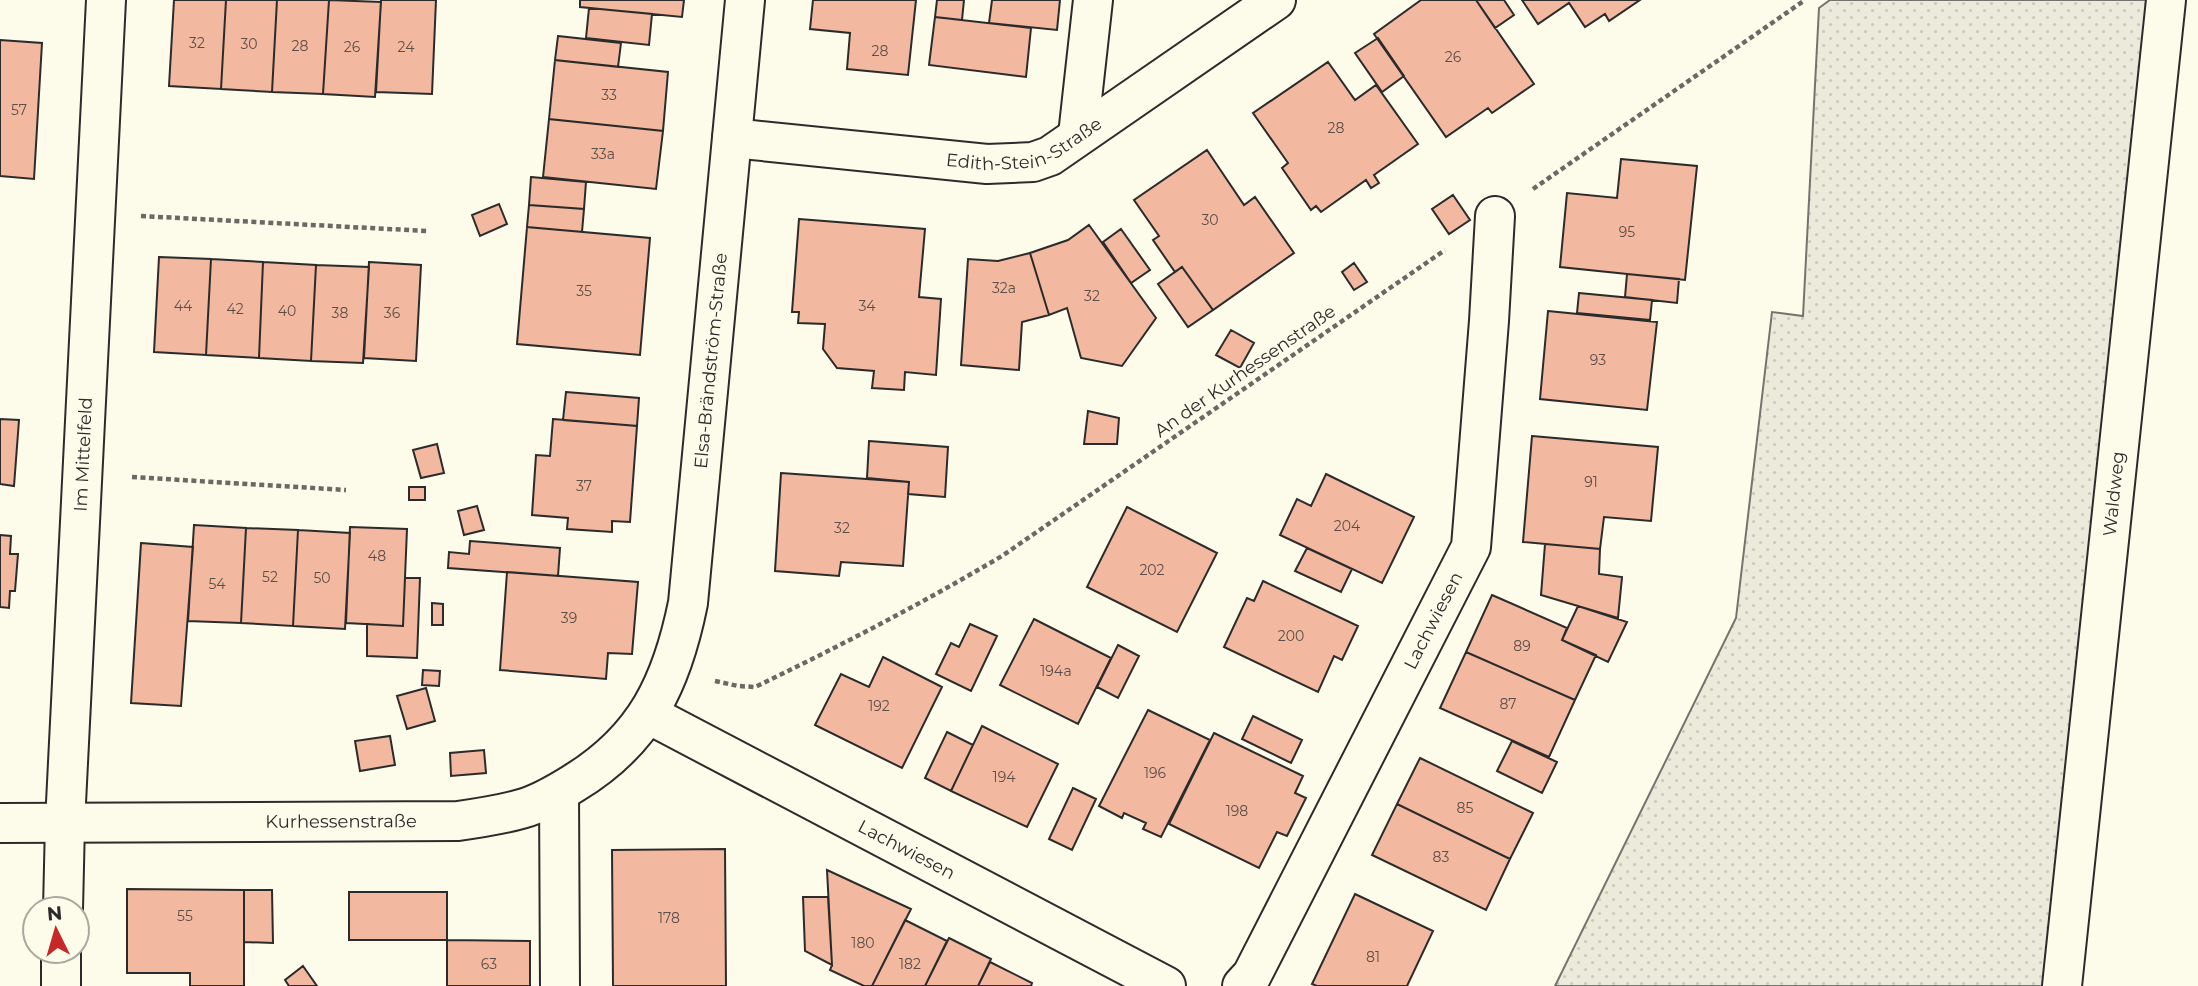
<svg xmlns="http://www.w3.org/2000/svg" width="2198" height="986" font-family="Montserrat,sans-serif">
<defs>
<pattern id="grass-dots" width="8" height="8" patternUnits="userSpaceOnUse" patternTransform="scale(1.75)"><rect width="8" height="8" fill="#ecebdb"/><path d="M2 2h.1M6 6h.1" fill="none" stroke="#cbcabc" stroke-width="1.8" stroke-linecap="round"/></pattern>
</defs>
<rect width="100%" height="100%" fill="#fdfbea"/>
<path fill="url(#grass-dots)" stroke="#74746e" stroke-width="2" d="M 1830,0 L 2153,0 L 2043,986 L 1555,986 L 1736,618 L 1772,312 L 1803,316 L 1819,8 Z"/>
<path fill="#f2b8a0" stroke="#2b2b2b" stroke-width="2" d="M 174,0 L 226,0 L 221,89 L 169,86 Z
M 226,0 L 277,0 L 272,92 L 221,89 Z
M 277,0 L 329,0 L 323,94 L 272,92 Z
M 329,0 L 381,2 L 375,97 L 323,94 Z
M 381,0 L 436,0 L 432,94 L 376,92 Z
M 580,0 L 684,0 L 682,17 L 580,7 Z
M 813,0 L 916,0 L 908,75 L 847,69 L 850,33 L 810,29 Z
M 937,0 L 964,0 L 962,20 L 935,17 Z
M 992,0 L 1060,0 L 1057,30 L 989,23 Z
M 1421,0 L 1476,0 L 1534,84 L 1492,113 L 1488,108 L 1446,137 L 1374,34 Z
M 1476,0 L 1504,0 L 1514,15 L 1495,28 Z
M 1522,0 L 1640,0 L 1609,21 L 1605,14 L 1585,27 L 1569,3 L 1538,24 Z
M 589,8 L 652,14 L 649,45 L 586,38 Z
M 935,17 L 1031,28 L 1026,77 L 929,65 Z
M 558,36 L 621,43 L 618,67 L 555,60 Z
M 1378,38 L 1404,76 L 1382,92 L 1355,53 Z
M 0,40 L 42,43 L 34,179 L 0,176 Z
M 555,60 L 668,72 L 663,131 L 549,119 Z
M 1328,62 L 1355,100 L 1376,85 L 1418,144 L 1374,175 L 1379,183 L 1371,188 L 1366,180 L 1321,212 L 1316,206 L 1311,210 L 1282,168 L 1288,163 L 1253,113 Z
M 549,119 L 663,131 L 656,189 L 543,177 Z
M 1207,150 L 1244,205 L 1255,197 L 1294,253 L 1213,310 L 1182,267 L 1175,272 L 1153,240 L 1159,236 L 1134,200 Z
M 1621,159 L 1697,166 L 1685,280 L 1560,267 L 1567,193 L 1617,198 Z
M 531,177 L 586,182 L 584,209 L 529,205 Z
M 1453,195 L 1470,220 L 1449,234 L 1432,209 Z
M 499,204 L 507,224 L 480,236 L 472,215 Z
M 529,205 L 584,209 L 582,232 L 527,227 Z
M 799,219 L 925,229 L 919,297 L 941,299 L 936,375 L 905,372 L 904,390 L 872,388 L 874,371 L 837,368 L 823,349 L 825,324 L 798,323 L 799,312 L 792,312 Z
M 1089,225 L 1156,318 L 1122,366 L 1081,358 L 1067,308 L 1049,315 L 1030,253 L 1068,240 Z
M 527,227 L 650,238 L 640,355 L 517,344 Z
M 1121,229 L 1150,270 L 1131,283 L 1103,242 Z
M 1030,253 L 1049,315 L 1022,322 L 1019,370 L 961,365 L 968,259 L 998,261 Z
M 159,257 L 211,259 L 206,355 L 154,352 Z
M 211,259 L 263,262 L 259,358 L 206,355 Z
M 263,262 L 316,265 L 311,361 L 259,358 Z
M 369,262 L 421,265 L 416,361 L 364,358 Z
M 1354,263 L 1367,282 L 1354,290 L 1342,272 Z
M 316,265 L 369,267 L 363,363 L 311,361 Z
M 1182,267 L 1213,310 L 1188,327 L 1158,284 Z
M 1627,274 L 1679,279 L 1677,303 L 1625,297 Z
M 1579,293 L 1652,300 L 1650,320 L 1577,313 Z
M 1548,311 L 1657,322 L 1647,410 L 1540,399 Z
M 1231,330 L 1254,343 L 1240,368 L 1216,355 Z
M 566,392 L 639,398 L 637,426 L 563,420 Z
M 1088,411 L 1119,418 L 1117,444 L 1084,444 Z
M 0,419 L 19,420 L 14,486 L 0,484 Z
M 553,419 L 637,426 L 630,522 L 612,521 L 612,532 L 567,529 L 568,518 L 532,515 L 536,455 L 550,456 Z
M 1532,436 L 1658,447 L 1651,521 L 1604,517 L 1600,549 L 1523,542 Z
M 869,441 L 948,447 L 945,497 L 908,494 L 909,482 L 867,478 Z
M 437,444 L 444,473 L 421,478 L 413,450 Z
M 781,473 L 909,482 L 903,566 L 841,562 L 839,576 L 775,571 Z
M 1326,474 L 1414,517 L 1382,583 L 1280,535 L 1297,499 L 1311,506 Z
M 409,487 L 425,487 L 425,500 L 409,500 Z
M 477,506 L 484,530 L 464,535 L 458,511 Z
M 1127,507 L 1217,553 L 1177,632 L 1087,587 Z
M 194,525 L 246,528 L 241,623 L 188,621 Z
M 350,527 L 407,529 L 403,626 L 346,623 Z
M 246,528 L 298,530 L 293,626 L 241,623 Z
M 298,530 L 350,533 L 345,629 L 293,626 Z
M 0,535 L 11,536 L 10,554 L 18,554 L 15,591 L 10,591 L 9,608 L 0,607 Z
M 470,541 L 560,548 L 558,576 L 448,568 L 449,552 L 469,554 Z
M 141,543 L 193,547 L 181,706 L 131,703 Z
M 1545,544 L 1600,549 L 1599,574 L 1622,577 L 1618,618 L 1541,595 Z
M 1307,548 L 1352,569 L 1341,592 L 1295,571 Z
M 507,572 L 638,582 L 632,654 L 608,653 L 606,679 L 500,670 Z
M 405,578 L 420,578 L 417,658 L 367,656 L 367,624 L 403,626 Z
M 1263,581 L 1358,626 L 1342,660 L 1334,656 L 1318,692 L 1224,647 L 1247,598 L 1254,601 Z
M 1492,595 L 1567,628 L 1562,640 L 1596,655 L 1575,700 L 1466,652 Z
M 432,603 L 443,604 L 443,625 L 432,625 Z
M 1578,606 L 1627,622 L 1608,662 L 1562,640 Z
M 1034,619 L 1111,658 L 1078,724 L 1000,685 Z
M 970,624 L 997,636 L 971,691 L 936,674 L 951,643 L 959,647 Z
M 1118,645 L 1139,656 L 1118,698 L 1097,687 Z
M 1466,652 L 1575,700 L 1549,757 L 1440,708 Z
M 883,657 L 942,687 L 902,768 L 815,725 L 841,674 L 869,687 Z
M 423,670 L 440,671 L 439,686 L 422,685 Z
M 426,688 L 435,721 L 407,729 L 397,696 Z
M 1148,710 L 1210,740 L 1161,837 L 1143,829 L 1146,823 L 1124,813 L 1122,818 L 1099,806 Z
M 1253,716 L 1302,740 L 1291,763 L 1242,739 Z
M 982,726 L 1058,764 L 1027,827 L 951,791 Z
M 947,732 L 973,745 L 951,791 L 925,778 Z
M 1214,733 L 1303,776 L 1295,793 L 1306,798 L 1287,836 L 1277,832 L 1259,868 L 1169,824 Z
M 390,736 L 395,765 L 360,771 L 355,741 Z
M 1512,741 L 1557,762 L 1542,793 L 1497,771 Z
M 484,750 L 486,773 L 451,776 L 450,753 Z
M 1420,758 L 1533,813 L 1510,859 L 1397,804 Z
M 1073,788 L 1096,799 L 1072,850 L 1049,839 Z
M 1397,804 L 1510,859 L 1486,910 L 1372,855 Z
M 725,849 L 726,986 L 613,986 L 612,850 Z
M 827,870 L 911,909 L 872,986 L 864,986 L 830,970 L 832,965 Z
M 127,889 L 244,890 L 244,986 L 190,986 L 190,973 L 127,973 Z
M 244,890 L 272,890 L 273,943 L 244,942 Z
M 349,892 L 447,892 L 447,940 L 349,940 Z
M 1355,894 L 1433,931 L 1407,986 L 1317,986 L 1312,984 Z
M 803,897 L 828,897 L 832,965 L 805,951 Z
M 905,920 L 947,941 L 925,986 L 872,986 Z
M 949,938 L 991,959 L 978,986 L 925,986 Z
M 447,940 L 530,941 L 530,986 L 447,986 Z
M 990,962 L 1032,983 L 1031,986 L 978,986 Z
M 303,966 L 317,986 L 289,986 L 285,980 Z"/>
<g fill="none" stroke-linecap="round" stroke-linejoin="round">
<defs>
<g id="minor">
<path d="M 1078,135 L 1093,0"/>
<path id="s1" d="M 732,138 L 987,164 L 1033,162 L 1050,156 L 1276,0"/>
<path id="s2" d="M 648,714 L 1166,986"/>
<path d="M 559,793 L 560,986"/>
<path id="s3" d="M 0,823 L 458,821 C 479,818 500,815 521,809 C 540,804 558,793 574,783 C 646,739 672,682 688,603 L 745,0"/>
<path id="s4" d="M 63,909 L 65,823 L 106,0"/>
<path d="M 61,986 L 61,951"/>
<path id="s5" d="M 1242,986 L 1252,975 L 1471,547 L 1489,321 L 1495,216"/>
<path id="s6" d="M 2062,986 L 2166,0"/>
</g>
</defs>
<use href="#minor" stroke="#2b2b2b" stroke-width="42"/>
<path stroke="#6a6964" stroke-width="4.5" stroke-dasharray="5 3.5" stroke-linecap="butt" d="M 1533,189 L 1805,0
M 141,216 L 427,231
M 132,477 L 346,490
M 715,681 L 738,686 L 755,687 C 840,646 921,604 1002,556 L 1445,250"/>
<use href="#minor" stroke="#fdfbea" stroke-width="38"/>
</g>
<g text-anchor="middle" stroke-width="5" stroke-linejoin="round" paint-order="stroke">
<g font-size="14" fill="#5d4e48">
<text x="197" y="48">32</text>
<text x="249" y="49">30</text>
<text x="300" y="51">28</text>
<text x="352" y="52">26</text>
<text x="406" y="52">24</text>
<text x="880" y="56">28</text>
<text x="1453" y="62">26</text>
<text x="609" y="100">33</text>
<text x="19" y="115">57</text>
<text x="1336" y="133">28</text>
<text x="603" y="159">33a</text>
<text x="1210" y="225">30</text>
<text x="1627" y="237">95</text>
<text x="1004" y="293">32a</text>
<text x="584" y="296">35</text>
<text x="1092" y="301">32</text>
<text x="183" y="311">44</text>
<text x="867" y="311">34</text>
<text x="235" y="314">42</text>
<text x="287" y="316">40</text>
<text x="340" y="318">38</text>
<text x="392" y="318">36</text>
<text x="1598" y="365">93</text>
<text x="1591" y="487">91</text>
<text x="584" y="491">37</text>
<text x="1347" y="531">204</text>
<text x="842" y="533">32</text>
<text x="377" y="561">48</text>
<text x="1152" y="575">202</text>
<text x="270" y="582">52</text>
<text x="322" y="583">50</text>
<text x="217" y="589">54</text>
<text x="569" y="623">39</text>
<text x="1291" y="641">200</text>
<text x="1522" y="651">89</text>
<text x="1056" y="676">194a</text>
<text x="1508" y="709">87</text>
<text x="879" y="711">192</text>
<text x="1155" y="778">196</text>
<text x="1004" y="782">194</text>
<text x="1465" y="813">85</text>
<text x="1237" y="816">198</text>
<text x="1441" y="862">83</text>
<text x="185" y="921">55</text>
<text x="669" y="923">178</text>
<text x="863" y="948">180</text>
<text x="1373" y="962">81</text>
<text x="489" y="969">63</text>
<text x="910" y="969">182</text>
</g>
<g font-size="18" fill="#2b2b2b" stroke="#fdfbea">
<text dy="6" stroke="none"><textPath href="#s1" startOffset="298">Edith-Stein-Straße</textPath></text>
<text dy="6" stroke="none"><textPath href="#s3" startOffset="1045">Elsa-Brändström-Straße</textPath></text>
<text transform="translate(1245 371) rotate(-35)" y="6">An der Kurhessenstraße</text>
<text dy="6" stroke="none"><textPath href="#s4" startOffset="455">Im Mittelfeld</textPath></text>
<text dy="6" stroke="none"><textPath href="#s6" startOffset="495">Waldweg</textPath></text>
<text dy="6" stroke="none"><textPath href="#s5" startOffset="413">Lachwiesen</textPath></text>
<text dy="6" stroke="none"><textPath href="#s3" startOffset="341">Kurhessenstraße</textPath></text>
<text dy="6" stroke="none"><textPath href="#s2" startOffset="292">Lachwiesen</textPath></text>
</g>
</g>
<g transform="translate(56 930) rotate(355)"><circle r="33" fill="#fdfbea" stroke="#a9a89e" stroke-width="2"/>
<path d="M0-5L12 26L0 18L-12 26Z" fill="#c62828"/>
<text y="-10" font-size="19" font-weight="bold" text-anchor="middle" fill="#2b2b2b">N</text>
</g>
</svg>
